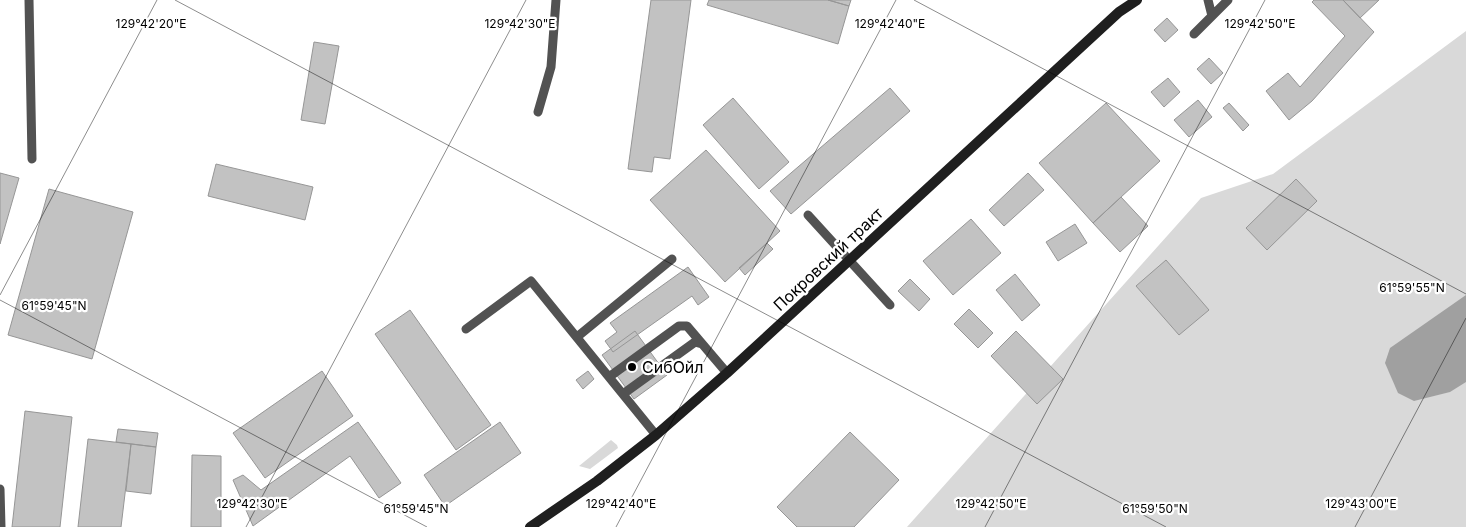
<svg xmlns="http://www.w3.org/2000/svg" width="1466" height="527" font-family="Inter,sans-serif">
<rect width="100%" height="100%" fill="#fff"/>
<path fill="#d9d9d9" d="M 1466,31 L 1466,527 L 907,527 L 1201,198 L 1273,174 Z
M 611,440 L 617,445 L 618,448 L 590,469 L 579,466 Z"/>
<path fill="#a0a0a0" d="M 1466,295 L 1466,382 L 1450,392 L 1414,401 L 1398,393 L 1385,363 L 1390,348 Z"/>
<path fill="#c2c2c2" stroke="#969696" d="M 651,0 L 691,0 L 670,159 L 654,157 L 652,172 L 628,169 Z
M 709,0 L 828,0 L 849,6 L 838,44 L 707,5 Z
M 828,0 L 851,0 L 849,6 Z
M 1314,0 L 1343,0 L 1374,32 L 1312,101 L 1289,120 L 1266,91 L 1288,73 L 1300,87 L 1345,36 L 1312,2 Z
M 1343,0 L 1379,0 L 1360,18 Z
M 1167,18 L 1178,30 L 1165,42 L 1154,30 Z
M 314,42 L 339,46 L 325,124 L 301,120 Z
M 1209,58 L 1223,73 L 1211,84 L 1197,69 Z
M 1168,78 L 1180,92 L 1164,107 L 1151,92 Z
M 890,88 L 910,111 L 791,214 L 770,191 Z
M 733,98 L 789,162 L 759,189 L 703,125 Z
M 1198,100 L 1212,117 L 1189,137 L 1174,120 Z
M 1106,103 L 1160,161 L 1093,223 L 1039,163 Z
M 1229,103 L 1249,125 L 1243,131 L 1223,108 Z
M 706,150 L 780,231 L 725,282 L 650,200 Z
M 216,164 L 313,187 L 305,220 L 208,196 Z
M 0,173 L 19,178 L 0,244 Z
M 1028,173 L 1044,190 L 1004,226 L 989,210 Z
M 1296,179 L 1317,201 L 1267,250 L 1246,228 Z
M 49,189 L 133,212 L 92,359 L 8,335 Z
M 1121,197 L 1148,226 L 1120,252 L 1093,223 Z
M 971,219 L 1001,253 L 953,295 L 923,261 Z
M 1075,224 L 1087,243 L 1058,261 L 1046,242 Z
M 767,243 L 773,249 L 745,275 L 739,268 Z
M 1166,260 L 1209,310 L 1179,335 L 1136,286 Z
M 688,267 L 709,297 L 698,305 L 692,296 L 613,352 L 605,341 L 617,332 L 610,323 Z
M 1015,274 L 1040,305 L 1022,321 L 996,290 Z
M 910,279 L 930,299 L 919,311 L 898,291 Z
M 969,309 L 993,333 L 978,348 L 954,324 Z
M 410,310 L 491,425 L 456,450 L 375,334 Z
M 635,331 L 667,375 L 634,399 L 602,355 Z
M 1016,331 L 1063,379 L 1037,404 L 991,356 Z
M 322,371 L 353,416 L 265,478 L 233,433 Z
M 588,371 L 594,379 L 583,389 L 576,380 Z
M 25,411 L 72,417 L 60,527 L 12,527 Z
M 358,422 L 401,483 L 379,498 L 350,456 L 253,526 L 233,480 L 243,475 L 261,490 Z
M 500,422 L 521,453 L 445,506 L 424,475 Z
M 118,429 L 158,433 L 156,447 L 116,442 Z
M 850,432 L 899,480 L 854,527 L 797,527 L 777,507 Z
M 88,439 L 131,444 L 121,527 L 78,527 Z
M 131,444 L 156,447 L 151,494 L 126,491 Z
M 192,455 L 221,456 L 221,527 L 191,527 Z"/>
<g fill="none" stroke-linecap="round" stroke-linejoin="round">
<path stroke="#525252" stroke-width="9" d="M 29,0 L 32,159
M 1208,0 L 1212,16
M 1194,34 L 1228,0
M 538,112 L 551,67 L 556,0
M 808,215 L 890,305
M 466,329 L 531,281 L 656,435
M 577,337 L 672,259
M 609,377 L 679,326 L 687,326 L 727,373
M 623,394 L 695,342 L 702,344
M 0,489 L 1,527"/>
<path stroke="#1f1f1f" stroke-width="10" d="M 530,527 L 597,481 L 656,435 L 727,373 L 1119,12 L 1137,0"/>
</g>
<path fill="none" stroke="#000" stroke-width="1" stroke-opacity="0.45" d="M 175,0 L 1166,527M 914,0 L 1466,294M 0,295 L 157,0M 0,300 L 427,527M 246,527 L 526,0M 616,527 L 896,0M 985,527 L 1265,0M 1355,527 L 1466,318"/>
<circle fill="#000" stroke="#fff" stroke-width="2" cx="632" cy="367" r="5"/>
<g text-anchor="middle" stroke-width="4.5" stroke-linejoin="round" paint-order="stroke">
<g font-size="16" fill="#000" stroke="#fff">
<text transform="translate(828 259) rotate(-43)" y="6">Покровский тракт</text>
</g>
<g font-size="16" fill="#000" stroke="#fff" text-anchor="start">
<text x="642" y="373">СибОйл</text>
</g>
</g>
<g font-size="12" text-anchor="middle" fill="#000" stroke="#fff" stroke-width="4.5" stroke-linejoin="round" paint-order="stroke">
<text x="151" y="28">129°42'20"E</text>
<text x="520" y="28">129°42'30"E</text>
<text x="890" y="28">129°42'40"E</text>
<text x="1260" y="28">129°42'50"E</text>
<text x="1412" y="292">61°59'55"N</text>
<text x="54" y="310">61°59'45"N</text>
<text x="252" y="508">129°42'30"E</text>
<text x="621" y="508">129°42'40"E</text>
<text x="991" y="508">129°42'50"E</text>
<text x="1361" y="508">129°43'00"E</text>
<text x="416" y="513">61°59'45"N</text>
<text x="1155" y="513">61°59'50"N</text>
</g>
</svg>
